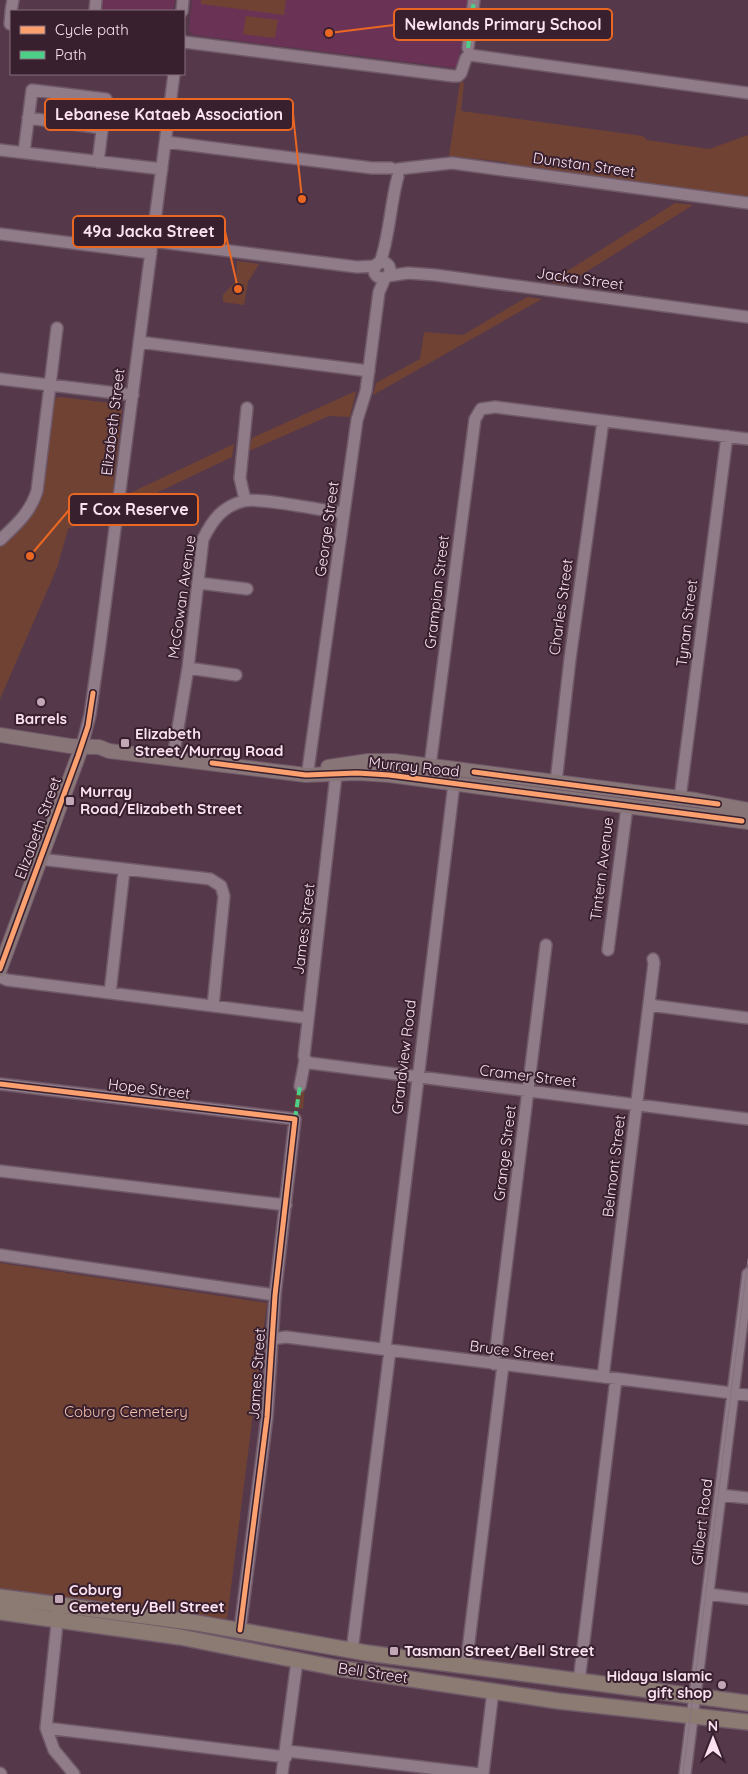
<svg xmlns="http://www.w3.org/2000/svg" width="748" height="1774" font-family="Quicksand,sans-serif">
<rect width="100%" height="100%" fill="#55394a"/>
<path fill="#6a3356" d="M 103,0 L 175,0 L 173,11 L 101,11 Z
M 192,0 L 471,0 L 465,46 L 461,48 L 456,68 L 193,35 L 189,30 Z"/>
<path fill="#704234" d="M 201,0 L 286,0 L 284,15 L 201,4 Z
M 246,16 L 278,20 L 275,38 L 243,34 Z
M 460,82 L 464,82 L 461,111 L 643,136 L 647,140 L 709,149 L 748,135 L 748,199 L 509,167 L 506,162 L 449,156 Z
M 675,203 L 693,205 L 565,285 L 550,282 Z
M 237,261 L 259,264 L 248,282 L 244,305 L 223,302 L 223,295 L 236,281 Z
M 527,297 L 542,299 L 373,395 L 376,383 L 420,359 L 424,332 L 463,335 Z
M 356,391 L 350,417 L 329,416 L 249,451 L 252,438 Z
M 60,397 L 118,404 L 122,409 L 111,511 L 68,529 L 57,568 L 0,699 L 0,545 C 15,535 24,525 32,510 L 51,403 L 55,398 Z
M 234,444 L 232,457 L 129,506 L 130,493 Z
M 297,1086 L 305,1087 L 303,1109 L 294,1108 Z
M 0,1263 L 267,1303 L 227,1619 L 0,1588 Z"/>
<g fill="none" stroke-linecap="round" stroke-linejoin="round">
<defs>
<path id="minor" d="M 11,11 L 13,0
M 95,11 L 96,0
M 182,11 L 183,0
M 10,24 L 11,13
M 184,42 L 453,76 L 458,76 L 461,73 L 466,58 L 470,55 L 748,93
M 468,48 L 474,0
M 28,118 L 102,128
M 166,142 L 372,168 L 391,168
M 0,150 L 162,169
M 24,152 L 32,90 L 106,99 L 98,162
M 398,169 L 452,163 L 748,203
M 0,234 L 151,253
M 152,241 L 357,267 L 376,266
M374 270a8 8 0 1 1 16 0a8 8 0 1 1-16 0Z
M 380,263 C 390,234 390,205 398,176
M 388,276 L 408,273 L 435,275 L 748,317
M 139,342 L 369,371
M 0,379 L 133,395
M 245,500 L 240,478 L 247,408
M 0,540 C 16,525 30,513 37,491 L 57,328
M 199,583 L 247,589
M 188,668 L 236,675
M 82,746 L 90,715 L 100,644 L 174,74
M 173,758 L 188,668 L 203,539 C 212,521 222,506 244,501 C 261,497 323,511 344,513
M 430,766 L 475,419 L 481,409 L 495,407 L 748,439
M 308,770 L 357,420 L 366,391 L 379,292 L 385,278
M 556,782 L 570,659 L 603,421
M 680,798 L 727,436
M 40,859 L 210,879 L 221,886 L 224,896 L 213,1006
M 608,950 L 627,807
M 0,977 L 7,980 L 308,1018
M 110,993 L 124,870
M 649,1005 L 748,1018
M 305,1060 L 310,1063 L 748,1119
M 0,1084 L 295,1119 L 275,1295 L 267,1417 L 240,1630
M 300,1086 L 305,1060 L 304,1056 L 336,775
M 0,1171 L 286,1205
M 0,1255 L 275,1295
M 272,1339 L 286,1337 L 748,1395
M 385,1349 L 454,784
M 494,1364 L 546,945
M 603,1377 L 654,963 L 653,959
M 721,1495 L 748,1498
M 708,1594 L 748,1599
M 58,1614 L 46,1728 L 54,1750 L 74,1774
M 352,1651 L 390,1350
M 466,1666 L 503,1365
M 579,1681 L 616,1379
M 46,1728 L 286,1757
M 287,1751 L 480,1774
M 0,1773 L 1,1774
M 282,1774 L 297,1661
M 483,1774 L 493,1691
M 685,1774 L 748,1274"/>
<path id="major" d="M 0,735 L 70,746 L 99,747 L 109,751 L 306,775 L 357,773 L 389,775 L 748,822
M 328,767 L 368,761 L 394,761 L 696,800 L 748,810
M 0,969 L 82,746"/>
<path id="highway" d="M 0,1597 L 197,1623 L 367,1653 L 748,1703
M 0,1612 L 180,1637 L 337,1668 L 558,1701 L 748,1722"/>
</defs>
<use href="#minor" stroke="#6f5867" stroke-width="14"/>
<use href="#major" stroke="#6f5867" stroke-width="16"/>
<use href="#highway" stroke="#6f5867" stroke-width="18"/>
<use href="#minor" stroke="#907b88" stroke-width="11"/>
<use href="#major" stroke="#887578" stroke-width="14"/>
<use href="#highway" stroke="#8b7b73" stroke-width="15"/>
<path stroke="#877280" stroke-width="1" d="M 683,1774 L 748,1259"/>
<path stroke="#4dcf88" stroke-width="4" stroke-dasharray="8 4" stroke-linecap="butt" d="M 468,48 L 474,0
M 295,1119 L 300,1086"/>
<defs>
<path id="cycleway" d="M 212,763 L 306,775 L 357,773 L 389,775 L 742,821
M 474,772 L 718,804
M 0,969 L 78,756 L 88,726 L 93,693
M 0,1084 L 295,1119 L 275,1295 L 267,1417 L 240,1630"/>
</defs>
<use href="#cycleway" stroke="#38202e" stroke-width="8"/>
<use href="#cycleway" stroke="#fca06f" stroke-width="5"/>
</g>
<g fill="#c2a7b7" stroke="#38202e" stroke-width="2">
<circle cx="41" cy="702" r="5"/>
<rect x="120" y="738" width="10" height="10" rx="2.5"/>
<rect x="65" y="796" width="10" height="10" rx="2.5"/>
<rect x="54" y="1594" width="10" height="10" rx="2.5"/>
<rect x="389" y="1646" width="10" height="10" rx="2.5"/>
<circle cx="722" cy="1685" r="5"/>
</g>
<g text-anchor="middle" stroke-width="4" stroke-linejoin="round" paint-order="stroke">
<g font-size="15" fill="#fce2f1" stroke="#38202e">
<text transform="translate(584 165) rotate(8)" y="5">Dunstan Street</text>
<text transform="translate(580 279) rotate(8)" y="5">Jacka Street</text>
<text transform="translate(113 422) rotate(-83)" y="5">Elizabeth Street</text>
<text transform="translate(327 529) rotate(-82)" y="5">George Street</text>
<text transform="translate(437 592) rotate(-83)" y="5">Grampian Street</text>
<text transform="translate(182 597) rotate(-82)" y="5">McGowan Avenue</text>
<text transform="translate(561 607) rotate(-82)" y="5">Charles Street</text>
<text transform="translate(687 623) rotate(-83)" y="5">Tynan Street</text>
<text transform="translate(414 767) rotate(6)" y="5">Murray Road</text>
<text transform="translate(38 828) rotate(-70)" y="5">Elizabeth Street</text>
<text transform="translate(602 869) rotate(-83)" y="5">Tintern Avenue</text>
<text transform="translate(304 929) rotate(-83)" y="5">James Street</text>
<text transform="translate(404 1057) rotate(-83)" y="5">Grandview Road</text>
<text transform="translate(528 1076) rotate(7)" y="5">Cramer Street</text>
<text transform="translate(149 1089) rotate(7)" y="5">Hope Street</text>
<text transform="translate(505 1153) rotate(-83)" y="5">Grange Street</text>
<text transform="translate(614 1166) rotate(-83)" y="5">Belmont Street</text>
<text transform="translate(512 1351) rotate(7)" y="5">Bruce Street</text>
<text transform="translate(257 1374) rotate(-86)" y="5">James Street</text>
<text transform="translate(702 1522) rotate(-83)" y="5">Gilbert Road</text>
<text transform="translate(373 1673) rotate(8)" y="5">Bell Street</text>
</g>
<g font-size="15" font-weight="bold" fill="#fce2f1" stroke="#38202e" text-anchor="start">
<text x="41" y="724" text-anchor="middle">Barrels</text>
<text x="135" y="739">Elizabeth<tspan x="135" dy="17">Street/Murray Road</tspan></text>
<text x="80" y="797">Murray<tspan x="80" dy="17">Road/Elizabeth Street</tspan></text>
<text x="69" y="1595">Coburg<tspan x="69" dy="17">Cemetery/Bell Street</tspan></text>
<text x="404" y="1656">Tasman Street/Bell Street</text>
<text x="712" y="1681" text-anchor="end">Hidaya Islamic<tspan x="712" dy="17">gift shop</tspan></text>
</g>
<g font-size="15" fill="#f5bfaa" stroke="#38202e">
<text x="126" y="1417">Coburg Cemetery</text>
</g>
</g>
<path fill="none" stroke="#ea6723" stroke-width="2" d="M329 33L394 25M302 199L293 114M238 289L225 231M30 556L69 510"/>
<g fill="#ea6723" stroke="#38202e" stroke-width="2">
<circle cx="329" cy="33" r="5"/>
<circle cx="302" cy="199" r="5"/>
<circle cx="238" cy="289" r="5"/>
<circle cx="30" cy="556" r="5"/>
</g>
<g fill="#38202e" stroke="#ea6723" stroke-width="2">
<rect x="394" y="9" width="218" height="31" rx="5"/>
<rect x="45" y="99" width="248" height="31" rx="5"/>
<rect x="73" y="216" width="152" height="31" rx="5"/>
<rect x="69" y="494" width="129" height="31" rx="5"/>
</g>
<g font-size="16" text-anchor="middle" font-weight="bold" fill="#fce2f1">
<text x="503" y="30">Newlands Primary School</text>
<text x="169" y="120">Lebanese Kataeb Association</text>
<text x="149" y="237">49a Jacka Street</text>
<text x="134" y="515">F Cox Reserve</text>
</g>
<rect x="10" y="10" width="175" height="65" fill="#38202e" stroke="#866e7c"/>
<rect x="20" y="26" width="25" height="8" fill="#fca06f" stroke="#866e7c"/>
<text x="55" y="35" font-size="15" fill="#fce2f1">Cycle path</text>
<rect x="20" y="51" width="25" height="8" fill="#4dcf88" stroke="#866e7c"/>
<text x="55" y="60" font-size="15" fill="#fce2f1">Path</text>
<g transform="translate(713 1739)" stroke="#38202e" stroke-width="4" paint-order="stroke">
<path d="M0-4L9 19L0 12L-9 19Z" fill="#fce2f1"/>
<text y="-8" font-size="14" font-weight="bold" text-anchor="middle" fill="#fce2f1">N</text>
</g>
</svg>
